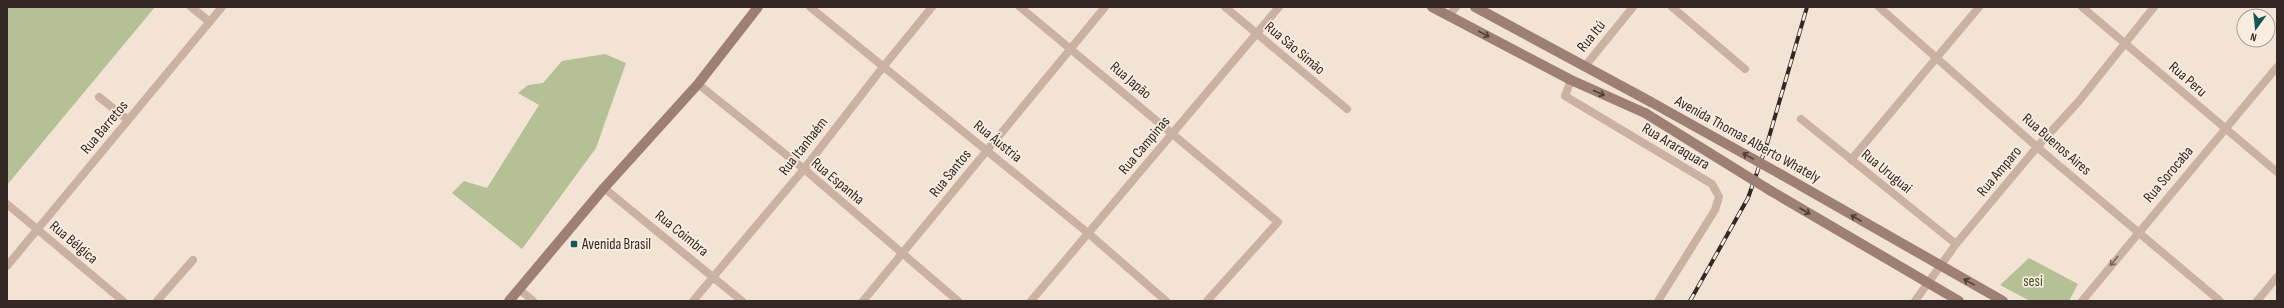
<svg xmlns="http://www.w3.org/2000/svg" width="2284" height="308" font-family="'Sofia Sans Condensed',sans-serif">
<rect width="100%" height="100%" fill="#f2e3d5"/>
<path fill="#b5c195" d="M 7,7 L 155,7 L 7,185 Z
M 605,54 L 626,63 L 596,148 L 522,249 L 452,193 L 464,181 L 487,188 L 539,105 L 518,93 L 528,85 L 543,83 L 562,61 Z
M 2029,258 L 2078,284 L 2069,301 L 2030,301 L 2000,285 Z"/>
<g fill="none" stroke-linecap="round" stroke-linejoin="round">
<path stroke="#cab1a1" stroke-width="8" d="M 191,7 L 210,22
M 810,7 L 1088,233 L 1166,301
M 1020,7 L 1278,222 L 1207,301
M 1225,7 L 1347,109
M 1672,7 L 1745,69
M 1879,7 L 2037,147 L 2220,301
M 2082,7 L 2277,172
M 1449,16 L 1456,7
M 1586,65 L 1633,7
M 1571,80 L 1565,96 L 1712,184 L 1719,197 L 1715,210 L 1658,301
M 698,84 L 804,169 L 958,301
M 99,97 L 128,120
M 1801,119 L 1956,244
M 1851,160 L 1979,7
M 604,188 L 742,301
M 7,204 L 123,301
M 7,266 L 222,7
M 519,289 L 533,301
M 157,301 L 193,260
M 693,301 L 804,169 L 883,67 L 932,7
M 863,301 L 1105,7
M 1031,301 L 1279,7
M 1915,301 L 1956,244 L 2037,147 L 2079,101 L 2154,7
M 2082,301 L 2277,67
M 2257,301 L 2277,277"/>
<path stroke="#9d8073" stroke-width="10" d="M 1432,7 L 1571,80 L 1645,113
M 1475,7 L 1651,102
M 1782,175 L 2003,301
M 1771,191 L 1959,301
M 509,301 L 604,188 L 698,84 L 758,7"/>
<defs>
<path id="rail" d="M 1690,301 L 1748,198 L 1767,144 L 1807,7"/>
</defs>
<use href="#rail" stroke="#342824" stroke-width="4"/>
<use href="#rail" stroke="#f9ede1" stroke-width="2.5" stroke-dasharray="8" stroke-linecap="butt"/>
<path stroke="#9d8073" stroke-width="10" d="M 1651,102 L 1782,175
M 1645,113 L 1771,191"/>
</g>
<defs><path id="oneway-shaft" d="M-6 0H5M1.5-3L5.5 0L1.5 3" fill="none" stroke-width="1.6" stroke-linecap="round" stroke-linejoin="round"/></defs>
<g stroke="#4e3e38">
<use href="#oneway-shaft" transform="translate(1484 34) rotate(28)"/>
<use href="#oneway-shaft" transform="translate(1599 93) rotate(24)"/>
<use href="#oneway-shaft" transform="translate(1748 156) rotate(-151)"/>
<use href="#oneway-shaft" transform="translate(1805 211) rotate(30)"/>
<use href="#oneway-shaft" transform="translate(1856 218) rotate(-150)"/>
<use href="#oneway-shaft" transform="translate(1969 282) rotate(-151)"/>
</g>
<use stroke="#78665c" href="#oneway-shaft" transform="translate(2114 261) rotate(129)"/>
<rect fill="#195656" stroke="#f9ede1" stroke-width="1.5" x="570" y="240" width="8" height="8" rx="2"/>
<g text-anchor="middle" stroke-width="3.5" stroke-linejoin="round" paint-order="stroke">
<g font-size="15" fill="#342824" stroke="#f9ede1">
<text transform="translate(1591 36) rotate(-51)" y="5">Rua Itú</text>
<text transform="translate(1295 48) rotate(40)" y="5">Rua São Simão</text>
<text transform="translate(2188 79) rotate(41)" y="5">Rua Peru</text>
<text transform="translate(1131 80) rotate(40)" y="5">Rua Japão</text>
<text transform="translate(104 127) rotate(-50)" y="5">Rua Barretos</text>
<text transform="translate(1748 139) rotate(29)" y="5">Avenida Thomas Alberto Whately</text>
<text transform="translate(998 141) rotate(39)" y="5">Rua Áustria</text>
<text transform="translate(2057 144) rotate(41)" y="5">Rua Buenos Aires</text>
<text transform="translate(1144 145) rotate(-50)" y="5">Rua Campinas</text>
<text transform="translate(803 146) rotate(-52)" y="5">Rua Itanhaém</text>
<text transform="translate(1676 146) rotate(31)" y="5">Rua Araraquara</text>
<text transform="translate(1887 171) rotate(39)" y="5">Rua Uruguai</text>
<text transform="translate(1999 171) rotate(-50)" y="5">Rua Amparo</text>
<text transform="translate(950 173) rotate(-51)" y="5">Rua Santos</text>
<text transform="translate(2168 174) rotate(-50)" y="5">Rua Sorocaba</text>
<text transform="translate(838 181) rotate(40)" y="5">Rua Espanha</text>
<text transform="translate(682 233) rotate(39)" y="5">Rua Coimbra</text>
<text transform="translate(74 242) rotate(40)" y="5">Rua Bélgica</text>
</g>
<g font-size="15" fill="#342824" stroke="#f9ede1" text-anchor="start">
<text x="582" y="249">Avenida Brasil</text>
</g>
<g font-size="15" fill="#455327" stroke="#f9ede1">
<text x="2033" y="286">sesi</text>
</g>
</g>
<rect width="2284" height="308" fill="none" stroke="#342824" stroke-width="16"/>
<g transform="translate(2256 28) rotate(195)"><circle r="19" fill="#f9ede1" stroke="#aa9e95"/>
<path d="M0-3L7 15L0 10L-7 15Z" fill="#195656"/>
<text y="-6" font-size="11" font-weight="bold" text-anchor="middle" fill="#342824">N</text>
</g>
</svg>
